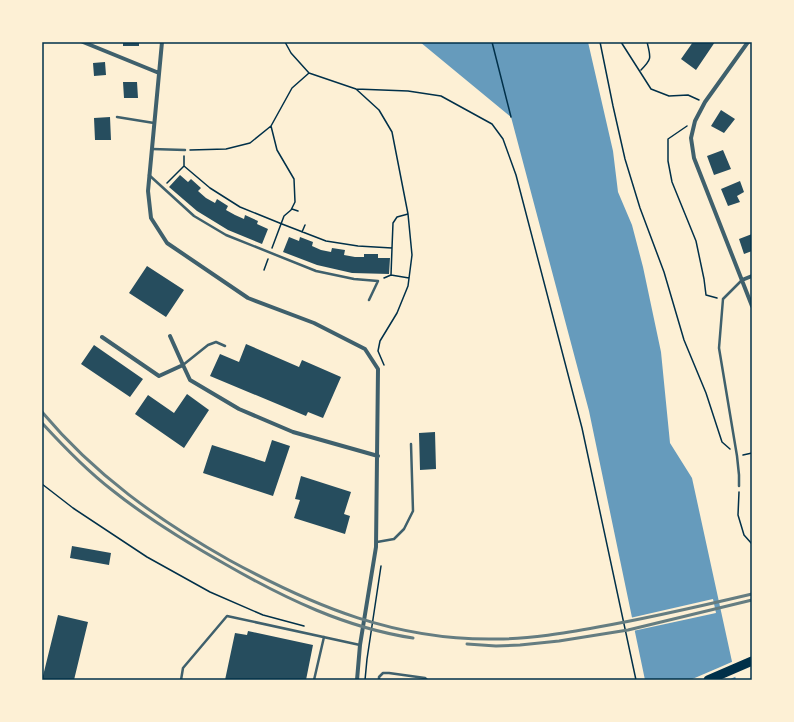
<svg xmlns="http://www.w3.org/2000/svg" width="794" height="722" font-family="'Alegreya Sans',sans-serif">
<rect width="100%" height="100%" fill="#fdf0d5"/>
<path fill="#669bbc" d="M 420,42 L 588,42 L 613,151 L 618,192 L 632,225 L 643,267 L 661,352 L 670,443 L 692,478 L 736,680 L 645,680 L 589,411 L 511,117 Z"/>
<path fill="#fdf0d5" d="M 713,599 L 716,613 L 633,631 L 630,618 Z
M 734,661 L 737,676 L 728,680 L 690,680 L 718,668 Z"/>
<path fill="#264d5e" d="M 123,42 L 139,42 L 139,46 L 123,46 Z
M 693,42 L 715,42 L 696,70 L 681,59 Z
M 105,62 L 106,75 L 94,76 L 93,63 Z
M 123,82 L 137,82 L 138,98 L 124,98 Z
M 721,110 L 735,119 L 724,133 L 711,126 Z
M 110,117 L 111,140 L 95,140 L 94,118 Z
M 723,150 L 731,169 L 714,175 L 707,156 Z
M 180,175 L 188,182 L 191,179 L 201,188 L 198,191 L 206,198 L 215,203 L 217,199 L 228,206 L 226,210 L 235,215 L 244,219 L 245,215 L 258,221 L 257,224 L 268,229 L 262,244 L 228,230 L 197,211 L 169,187 Z
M 740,181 L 744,192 L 737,196 L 740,202 L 728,206 L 721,189 Z
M 752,234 L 752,251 L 744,254 L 739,239 Z
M 289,237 L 299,241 L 300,237 L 313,242 L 312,246 L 321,250 L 331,252 L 332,248 L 345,250 L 344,255 L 355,257 L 364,257 L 364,254 L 378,254 L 378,258 L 390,258 L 389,274 L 352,273 L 317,265 L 283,252 Z
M 147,266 L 184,290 L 166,317 L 129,293 Z
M 246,344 L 299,367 L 302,360 L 341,377 L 323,418 L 308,412 L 306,416 L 210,376 L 220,354 L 239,362 Z
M 94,345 L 143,379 L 130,397 L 81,364 Z
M 187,394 L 209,410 L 184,448 L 135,414 L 148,395 L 174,413 Z
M 435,432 L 436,469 L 420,470 L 419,433 Z
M 272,440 L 290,446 L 273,496 L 203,473 L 212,445 L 265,462 Z
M 301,476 L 351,492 L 344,514 L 350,516 L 345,534 L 294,518 L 300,500 L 295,499 Z
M 72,546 L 111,553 L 109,565 L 70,558 Z
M 58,615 L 88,622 L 74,680 L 42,680 Z
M 248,631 L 313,645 L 306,680 L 225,680 L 235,633 L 247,635 Z"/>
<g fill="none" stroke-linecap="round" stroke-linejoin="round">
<path stroke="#003049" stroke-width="1.5" d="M 285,42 L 291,53 L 309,73 L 356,89 L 408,91 L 441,96 L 492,124 L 503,139 L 516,175 L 582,428 L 636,680
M 492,42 L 511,117
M 600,42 L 613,106 L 625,159 L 640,208 L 664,272 L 684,340 L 706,393 L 722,442 L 730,449
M 621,42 L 651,89 L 669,96 L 688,95 L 699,100
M 641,70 C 652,59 651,58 647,42
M 356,89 L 379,110 L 392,132 L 408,214 L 412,255 L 408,286 L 397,313 L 380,341 L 378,351 L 384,365
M 687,126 L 668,139 L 668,161 L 672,182 L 696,241 L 704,279 L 706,295 L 717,298
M 190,150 L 226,149 L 250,143 L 271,126
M 184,166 L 210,188 L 240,207 L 282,224 L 326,241 L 358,246 L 392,248 L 391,275
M 167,183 L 184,166 L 184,156
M 292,209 L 298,211
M 302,232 L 305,225
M 272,248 L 284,216 L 291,210 L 295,202 L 294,179 L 277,150 L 271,126 L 292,88 L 309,73
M 392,248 L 393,223 L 397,217 L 408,214
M 264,270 L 268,259
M 384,278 L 391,275 L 409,278
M 743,455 L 752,453
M 42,484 L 73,508 L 147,557 L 210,592 L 263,615 L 304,626
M 739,492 L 738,515 L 744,535 L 752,544
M 365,680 L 367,659 L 381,566"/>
<path stroke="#3f606c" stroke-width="2.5" d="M 117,117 L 154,123
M 152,149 L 185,150
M 149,175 L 194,216 L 226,235 L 316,271 L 354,279 L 378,281 L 369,300
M 183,365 L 208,345 L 216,342 L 225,346
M 739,486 L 739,475 L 737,456 L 719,348 L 723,299 L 742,280
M 377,542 L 394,539 L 404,529 L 413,511 L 411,444
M 181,680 L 183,668 L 227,616 L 360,645
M 314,680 L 324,637
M 379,680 L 379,677 L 383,673 L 389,673 L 425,678 L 427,680"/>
<path stroke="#3f606c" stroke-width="4" d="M 83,42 L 159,73
M 162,42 L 148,191 L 151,218 L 167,243 L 248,298 L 314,323 L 365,349 L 378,369 L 376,547 L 360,645 L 357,680
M 748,42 L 705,102 L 695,121 L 691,138 L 694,158 L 752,306
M 742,280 L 752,276
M 170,336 L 183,365
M 102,337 L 159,376 L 183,365 L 190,380 L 239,409 L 293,432 L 378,456"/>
<path stroke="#003049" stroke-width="9" d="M 708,680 L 752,661"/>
<path stroke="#657d81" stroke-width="3" d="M 42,412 C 95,475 158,520 229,560 C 315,607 397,641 497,639 C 531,639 565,633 598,627 C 650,618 701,606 752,594
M 42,423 C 64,447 86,470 112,490 C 147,518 186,542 225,564 C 284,598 346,628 413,638
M 467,644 L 496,646 L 520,645 L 559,641 L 628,630 L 752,600"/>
</g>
<rect width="794" height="722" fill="none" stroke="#fdf0d5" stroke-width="86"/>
<rect x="43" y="43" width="708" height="636" fill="none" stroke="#003049" stroke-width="1.5"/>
</svg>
